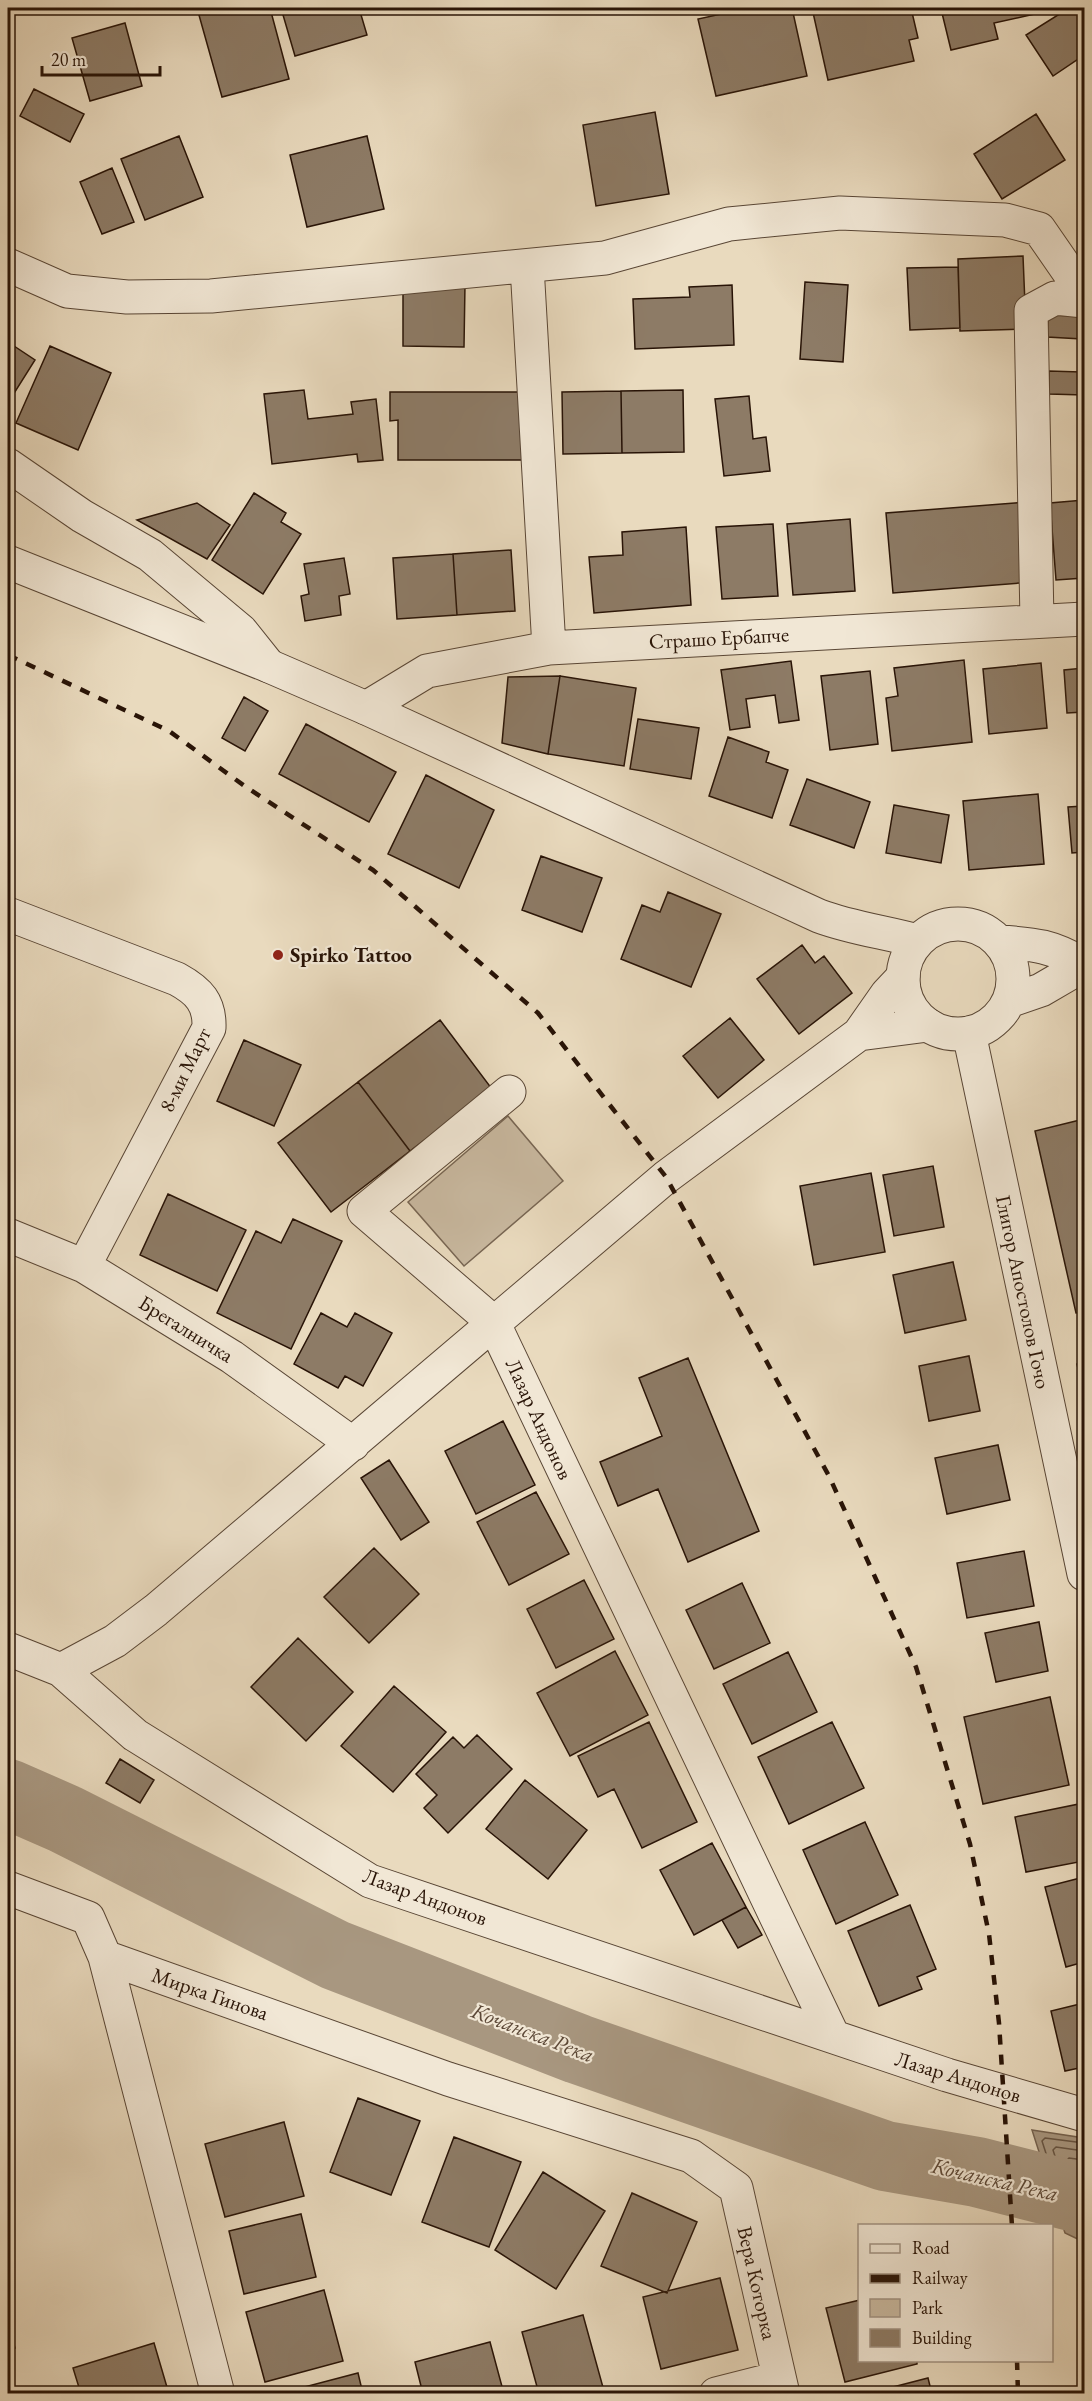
<svg xmlns="http://www.w3.org/2000/svg" width="1092" height="2401" font-family="'EB Garamond',serif">
<rect width="100%" height="100%" fill="#e9dabe"/>
<filter id="stains"><feTurbulence type="fractalNoise" baseFrequency=".00333" numOctaves="4"/><feColorMatrix values="0 0 0 0 .2 0 0 0 0 .09 0 0 0 0 .02 0 0 0 .5 -.17"/></filter>
<radialGradient id="worn" r=".72"><stop offset=".6" stop-color="#630" stop-opacity="0"/><stop offset="1" stop-color="#630" stop-opacity=".3"/></radialGradient>
<path fill="#c8b89f" stroke="#786653" stroke-width="1.5" d="M 508,1116 L 563,1181 L 464,1266 L 408,1202 Z"/>
<path fill="#a89780" stroke="#756350" stroke-width="1.5" d="M 1032,2130 L 1084,2138 L 1084,2242 L 1065,2233 Z"/>
<g fill="none" stroke-linecap="round" stroke-linejoin="round">
<path stroke="#685644" stroke-width="1.5" d="M 1084,2143 L 1045,2138 L 1042,2141 L 1070,2228 L 1084,2236
M 1084,2151 L 1056,2147 L 1053,2150 L 1076,2222 L 1084,2227
M 1084,2160 L 1069,2158 L 1066,2161 L 1084,2217"/>
<path stroke="#a89780" stroke-width="70" d="M 8,1794 L 65,1819 L 335,1955 L 578,2049 L 885,2156 L 977,2172 L 1084,2199"/>
</g>
<path fill="#8d7b66" stroke="#291407" stroke-width="1.5" d="M 197,8 L 270,8 L 289,79 L 222,97 Z
M 281,8 L 359,8 L 367,35 L 295,56 Z
M 749,8 L 792,8 L 807,76 L 716,96 L 698,19 Z
M 812,8 L 911,8 L 918,38 L 909,40 L 914,61 L 828,80 Z
M 964,8 L 1033,8 L 1035,14 L 994,23 L 998,39 L 951,50 L 942,13 Z
M 1069,8 L 1080,8 L 1084,15 L 1084,55 L 1053,76 L 1026,35 Z
M 125,23 L 142,86 L 90,101 L 72,38 Z
M 34,89 L 84,114 L 70,142 L 20,116 Z
M 655,112 L 669,194 L 596,206 L 583,125 Z
M 1036,114 L 1065,160 L 1002,199 L 974,154 Z
M 179,136 L 203,197 L 145,220 L 121,159 Z
M 367,136 L 384,209 L 307,227 L 290,155 Z
M 112,168 L 134,222 L 102,234 L 80,182 Z
M 1023,256 L 1026,329 L 960,331 L 958,259 Z
M 958,267 L 960,328 L 910,330 L 907,268 Z
M 805,282 L 848,285 L 843,362 L 800,359 Z
M 403,283 L 465,284 L 464,347 L 403,346 Z
M 732,285 L 734,345 L 635,349 L 633,299 L 690,297 L 689,287 Z
M 1048,315 L 1084,316 L 1084,395 L 1049,394 L 1049,371 L 1081,372 L 1082,339 L 1047,337 Z
M 8,342 L 35,360 L 8,403 Z
M 50,346 L 111,373 L 78,450 L 16,423 Z
M 304,390 L 308,419 L 353,414 L 351,402 L 376,399 L 383,460 L 358,462 L 357,454 L 272,464 L 264,394 Z
M 683,390 L 684,452 L 622,453 L 621,391 Z
M 621,391 L 622,453 L 563,454 L 562,392 Z
M 390,392 L 522,392 L 522,460 L 398,460 L 398,420 L 390,421 Z
M 749,396 L 753,439 L 766,437 L 770,471 L 724,476 L 715,399 Z
M 254,493 L 286,513 L 281,522 L 301,534 L 263,594 L 212,560 Z
M 1084,500 L 1084,578 L 1056,580 L 1050,503 Z
M 1027,502 L 1033,582 L 893,593 L 886,513 Z
M 197,503 L 230,525 L 207,559 L 137,520 Z
M 850,519 L 855,591 L 793,595 L 787,524 Z
M 773,524 L 778,596 L 722,599 L 716,527 Z
M 686,527 L 691,605 L 594,613 L 589,557 L 623,555 L 622,532 Z
M 511,550 L 515,611 L 457,615 L 453,554 Z
M 453,554 L 457,615 L 397,619 L 393,558 Z
M 344,558 L 350,594 L 339,596 L 341,615 L 305,621 L 301,596 L 309,594 L 304,564 Z
M 964,660 L 972,742 L 892,751 L 886,698 L 898,696 L 894,668 Z
M 791,661 L 799,720 L 779,723 L 775,695 L 746,699 L 750,727 L 730,730 L 721,670 Z
M 1041,663 L 1047,728 L 989,734 L 983,669 Z
M 1084,668 L 1084,712 L 1067,713 L 1064,670 Z
M 870,671 L 878,744 L 830,750 L 821,676 Z
M 560,676 L 636,688 L 624,766 L 548,754 Z
M 560,676 L 548,754 L 502,743 L 508,677 Z
M 244,697 L 268,711 L 245,751 L 222,738 Z
M 638,719 L 699,728 L 691,779 L 630,769 Z
M 306,724 L 396,772 L 369,822 L 279,774 Z
M 728,737 L 769,752 L 766,762 L 788,770 L 772,818 L 709,796 Z
M 426,775 L 494,810 L 459,888 L 388,854 Z
M 807,779 L 870,802 L 854,848 L 790,825 Z
M 1038,794 L 1044,864 L 969,870 L 963,801 Z
M 894,805 L 949,815 L 941,863 L 886,853 Z
M 1084,806 L 1084,852 L 1072,853 L 1068,807 Z
M 541,856 L 602,878 L 582,932 L 522,910 Z
M 668,892 L 721,914 L 691,987 L 621,959 L 642,905 L 660,912 Z
M 802,945 L 815,963 L 824,956 L 852,993 L 799,1034 L 757,979 Z
M 730,1018 L 764,1060 L 718,1098 L 683,1056 Z
M 440,1020 L 492,1089 L 410,1151 L 358,1082 Z
M 244,1040 L 301,1065 L 274,1126 L 217,1101 Z
M 358,1082 L 410,1151 L 331,1212 L 278,1143 Z
M 1084,1119 L 1084,1312 L 1076,1313 L 1035,1131 Z
M 933,1166 L 944,1227 L 894,1236 L 883,1175 Z
M 871,1173 L 885,1252 L 814,1265 L 800,1186 Z
M 168,1194 L 246,1230 L 217,1291 L 140,1255 Z
M 293,1219 L 342,1241 L 291,1349 L 217,1313 L 256,1231 L 281,1243 Z
M 953,1262 L 966,1320 L 905,1333 L 893,1275 Z
M 321,1313 L 347,1327 L 355,1313 L 392,1333 L 363,1386 L 345,1376 L 338,1388 L 294,1364 Z
M 969,1356 L 980,1411 L 929,1421 L 919,1366 Z
M 688,1358 L 759,1531 L 688,1562 L 658,1489 L 618,1506 L 600,1462 L 662,1436 L 639,1378 Z
M 1084,1362 L 1084,1396 L 1077,1364 Z
M 503,1421 L 535,1485 L 476,1514 L 445,1451 Z
M 998,1445 L 1010,1500 L 947,1514 L 935,1458 Z
M 389,1460 L 429,1522 L 401,1540 L 361,1478 Z
M 536,1492 L 569,1554 L 509,1585 L 477,1522 Z
M 374,1548 L 419,1594 L 369,1643 L 324,1597 Z
M 1024,1551 L 1034,1606 L 967,1618 L 957,1563 Z
M 584,1580 L 614,1639 L 556,1668 L 527,1609 Z
M 742,1583 L 770,1643 L 714,1669 L 686,1610 Z
M 1039,1622 L 1048,1671 L 996,1682 L 985,1633 Z
M 298,1638 L 353,1692 L 306,1741 L 251,1687 Z
M 615,1651 L 648,1715 L 570,1756 L 537,1693 Z
M 788,1652 L 817,1712 L 752,1744 L 723,1684 Z
M 394,1686 L 446,1732 L 393,1792 L 341,1746 Z
M 1050,1697 L 1069,1785 L 983,1804 L 964,1717 Z
M 649,1722 L 697,1822 L 642,1848 L 614,1789 L 598,1797 L 578,1756 Z
M 832,1722 L 864,1788 L 789,1824 L 758,1757 Z
M 477,1735 L 512,1769 L 448,1833 L 424,1808 L 437,1795 L 416,1774 L 453,1737 L 464,1748 Z
M 120,1759 L 154,1780 L 140,1803 L 106,1783 Z
M 525,1780 L 587,1830 L 548,1879 L 486,1829 Z
M 1079,1804 L 1084,1830 L 1084,1861 L 1026,1872 L 1015,1817 Z
M 865,1822 L 898,1895 L 836,1924 L 803,1850 Z
M 712,1843 L 746,1907 L 694,1935 L 660,1870 Z
M 1084,1877 L 1084,1962 L 1066,1967 L 1045,1887 Z
M 910,1905 L 936,1969 L 917,1977 L 922,1989 L 879,2006 L 848,1931 Z
M 746,1907 L 762,1935 L 738,1948 L 722,1920 Z
M 1084,2003 L 1084,2067 L 1065,2071 L 1051,2011 Z
M 358,2098 L 420,2121 L 391,2195 L 330,2172 Z
M 284,2122 L 304,2196 L 225,2217 L 205,2144 Z
M 454,2137 L 521,2162 L 489,2247 L 422,2222 Z
M 543,2172 L 605,2211 L 556,2289 L 495,2250 Z
M 632,2193 L 697,2222 L 667,2293 L 601,2266 Z
M 301,2214 L 316,2277 L 244,2294 L 229,2231 Z
M 720,2278 L 738,2350 L 661,2369 L 643,2297 Z
M 324,2290 L 343,2361 L 265,2382 L 246,2312 Z
M 860,2300 L 860,2360 L 917,2360 L 917,2364 L 845,2382 L 826,2308 Z
M 583,2315 L 604,2391 L 539,2394 L 522,2332 Z
M 8,2323 L 15,2348 L 8,2350 Z
M 490,2342 L 504,2394 L 423,2394 L 415,2362 Z
M 154,2343 L 169,2394 L 81,2394 L 73,2368 Z
M 358,2373 L 363,2394 L 294,2394 L 293,2390 Z
M 928,2378 L 932,2394 L 866,2394 Z"/>
<g fill="none" stroke-linecap="round" stroke-linejoin="round">
<defs>
<path id="minor" d="M 8,265 L 67,291 L 127,297 L 211,296 L 605,258 L 729,224 L 840,213 L 1005,220 L 1039,229 L 1084,294
M 527,266 L 549,648
M 8,465 L 82,516 L 150,555 L 241,631 L 269,666
M 1037,621 L 1031,311 L 1055,298 L 1084,301
M 366,708 L 427,671 L 549,648 L 1084,619
M 8,914 L 177,979 C 199,991 210,1003 209,1028 L 84,1266
M 969,1033 L 1084,1574
M 859,1034 L 928,1025
M 509,1092 L 364,1211 L 493,1322 L 833,2036
M 8,1235 L 84,1266 L 232,1357 L 353,1444
M 8,1649 L 61,1670 L 135,1735 L 370,1881 L 947,2075 L 1084,2115
M 61,1670 L 115,1641 L 156,1610 L 666,1177 L 859,1034 L 887,994 L 903,977
M 8,1888 L 88,1918 L 105,1957 L 218,2394
M 105,1957 L 448,2079 L 691,2156 L 736,2188 L 783,2394
M 716,2394 L 779,2378"/>
<path id="tertiary" d="M 8,562 L 269,666 L 366,708 L 819,916 C 851,928 884,932 917,941
M903 979a55 55 0 1 1 110 0a55 55 0 1 1-110 0Z
M 999,942 C 1035,944 1053,946 1084,965
M 1009,1001 L 1041,990 L 1084,965"/>
</defs>
<use href="#minor" stroke="#594635" stroke-width="35"/>
<use href="#tertiary" stroke="#594635" stroke-width="35"/>
<use href="#minor" stroke="#f1e7d5" stroke-width="33"/>
<use href="#tertiary" stroke="#f1e7d5" stroke-width="33"/>
<path stroke="#291407" stroke-width="4.5" stroke-dasharray="10 10" stroke-linecap="butt" d="M 8,655 L 169,731 L 246,787 L 373,870 L 538,1013 L 666,1177 L 829,1476 L 916,1667 L 970,1844 L 989,1934 L 999,2023 L 1012,2226
M 1017,2360 L 1018,2394"/>
</g>
<circle fill="#8f2418" stroke="#f1e7d5" stroke-width="2" cx="278" cy="955" r="6"/>
<g text-anchor="middle" stroke-width="4.5" stroke-linejoin="round" paint-order="stroke">
<g font-size="21" fill="#291407" stroke="#f1e7d5">
<text transform="translate(719 638) rotate(-3)" y="7">Страшо Ербапче</text>
<text transform="translate(185 1070) rotate(-64)" y="7">8-ми Март</text>
<text transform="translate(1023 1292) rotate(78)" y="7">Глигор Апостолов Гочо</text>
<text transform="translate(186 1329) rotate(32)" y="7">Брегалничка</text>
<text transform="translate(539 1419) rotate(65)" y="7">Лазар Андонов</text>
<text transform="translate(425 1897) rotate(20)" y="7">Лазар Андонов</text>
<text transform="translate(210 1994) rotate(19)" y="7">Мирка Гинова</text>
<text transform="translate(958 2077) rotate(17)" y="7">Лазар Андонов</text>
<text transform="translate(757 2283) rotate(77)" y="7">Вера Которка</text>
</g>
<g font-size="21" font-weight="bold" fill="#291407" stroke="#f1e7d5" text-anchor="start">
<text x="290" y="962">Spirko Tattoo</text>
</g>
<g font-size="22" font-style="italic" fill="#5c4837" stroke="#f1e7d5">
<text transform="translate(533 2032) rotate(21)" y="8">Кочанска Река</text>
<text transform="translate(995 2179) rotate(13)" y="8">Кочанска Река</text>
</g>
</g>
<rect width="1092" height="2401" fill="none" stroke="#e9dabe" stroke-width="30"/>
<rect x="9" y="9" width="1074" height="2383" fill="none" stroke="#291407" stroke-width="3"/>
<rect x="15" y="15" width="1062" height="2371" fill="none" stroke="#291407" stroke-width="1.5"/>
<rect x="858" y="2224" width="195" height="138" fill="#f1e7d5" stroke="#a19383" stroke-width="1.5"/>
<rect x="870" y="2244" width="30" height="9" fill="#f1e7d5" stroke="#a19383" stroke-width="1.5"/>
<text x="912" y="2254" font-size="18" fill="#291407">Road</text>
<rect x="870" y="2274" width="30" height="9" fill="#291407" stroke="#a19383" stroke-width="1.5"/>
<text x="912" y="2284" font-size="18" fill="#291407">Railway</text>
<rect x="870" y="2299" width="30" height="18" fill="#c8b89f" stroke="#a19383" stroke-width="1.5"/>
<text x="912" y="2314" font-size="18" fill="#291407">Park</text>
<rect x="870" y="2329" width="30" height="18" fill="#8d7b66" stroke="#a19383" stroke-width="1.5"/>
<text x="912" y="2344" font-size="18" fill="#291407">Building</text>
<path d="M42 66v9h118v-9" fill="none" stroke="#291407" stroke-width="3"/>
<text x="51" y="66" font-size="18" fill="#291407" stroke="#f1e7d5" stroke-width="4.5" paint-order="stroke">20 m</text>
<rect width="100%" height="100%" filter="url(#stains)"/>
<rect width="100%" height="100%" fill="url(#worn)"/>
</svg>
